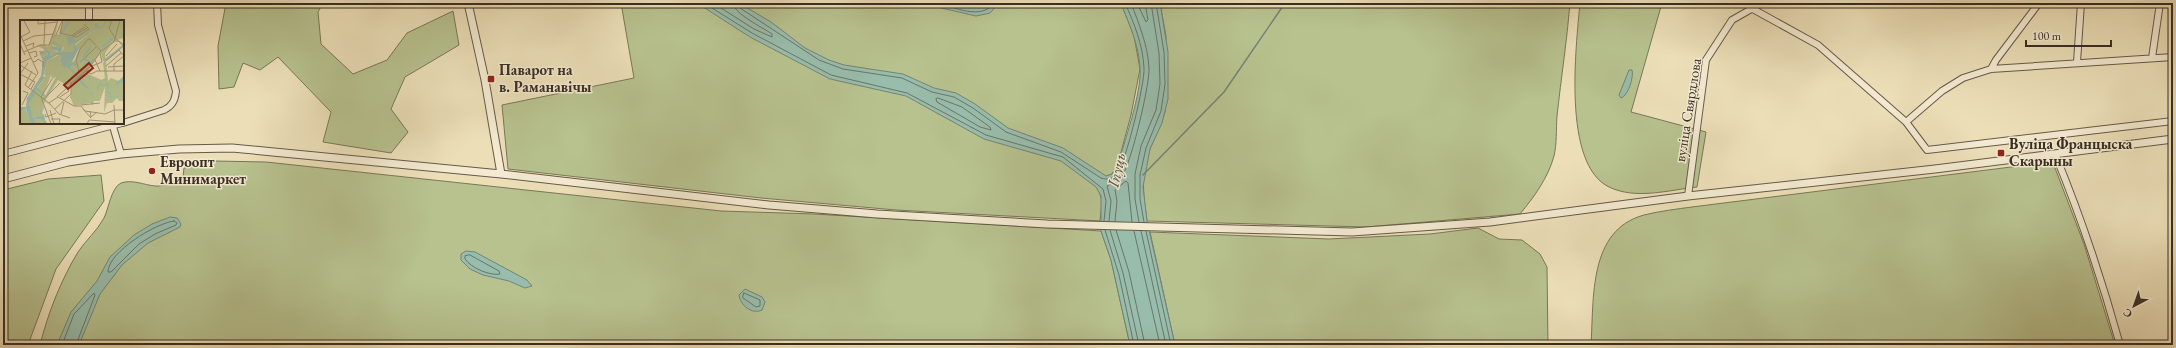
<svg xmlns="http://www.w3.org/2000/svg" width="2176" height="348" font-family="'EB Garamond',serif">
<rect width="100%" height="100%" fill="#ecdfb8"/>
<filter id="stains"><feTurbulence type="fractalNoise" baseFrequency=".005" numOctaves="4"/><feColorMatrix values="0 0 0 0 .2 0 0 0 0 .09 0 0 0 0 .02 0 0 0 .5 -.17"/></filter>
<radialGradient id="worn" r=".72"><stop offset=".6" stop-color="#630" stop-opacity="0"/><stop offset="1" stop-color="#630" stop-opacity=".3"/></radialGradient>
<path fill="#b7c28f" stroke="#787859" d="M 226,3 L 323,3 L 318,12 L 321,44 L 353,74 L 387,60 L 407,33 L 453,11 L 459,45 L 405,77 L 391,109 L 408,132 L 391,153 L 323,142 L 331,112 L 278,57 L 260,70 L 243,63 L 234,87 L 219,89 L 218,46 Z
M 621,3 L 1121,3 L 1134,36 L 1140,69 L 1131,115 L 1117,167 L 1112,174 L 1106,176 L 1099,191 L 1102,201 L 1100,221 L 896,210 L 761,198 L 508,169 L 502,105 L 634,78 Z
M 1160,3 L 1570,3 C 1567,41 1561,78 1557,116 C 1556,130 1557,143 1554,156 C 1548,178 1534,197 1520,214 L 1366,227 L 1147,221 L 1144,198 L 1143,176 L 1150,149 L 1165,112 L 1166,36 Z
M 1580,3 L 1662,3 L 1631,112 L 1706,132 L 1697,187 C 1669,190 1636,200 1609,187 C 1562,164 1576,47 1580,3 Z
M 215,161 L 266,162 L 721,211 L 814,214 L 1101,231 L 1111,260 L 1130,345 L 40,345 C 48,313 61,280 78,252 C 86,240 97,231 104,218 C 109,208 111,188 121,183 C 132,179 144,185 155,186 C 163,187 169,182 178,183 L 183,177 L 184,168 Z
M 2043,163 L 2055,168 L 2084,244 L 2115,345 L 1591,345 C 1594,299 1588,230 1644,215 C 1660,211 1677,209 1692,207 Z
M 101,175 L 104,201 L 56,269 L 28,345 L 3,345 L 3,190 L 48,179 Z
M 1478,228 L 1499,239 L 1522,240 L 1540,254 L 1547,267 L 1548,345 L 1175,345 L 1150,232 L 1329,239 L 1430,234 Z"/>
<path fill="#99bdac" stroke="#738475" d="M 697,3 L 739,3 L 771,22 L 805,48 L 829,60 L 844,65 L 903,74 L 934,88 L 956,93 L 975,104 L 1008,128 L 1063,148 L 1106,176 L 1112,174 L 1117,167 C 1124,143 1142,92 1140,68 C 1139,45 1129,24 1121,3 L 1160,3 L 1168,52 L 1168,99 L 1162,123 L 1150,149 L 1143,187 L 1147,221 L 1175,345 L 1130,345 L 1111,260 L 1101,231 L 1101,196 L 1096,187 L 1061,161 L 984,139 L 906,96 L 830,79 L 750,37 Z
M 920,3 L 999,3 L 990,13 L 976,16 Z
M 1629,70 L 1632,70 C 1634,77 1628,96 1621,98 L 1619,95 Z
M 170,217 L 177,218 L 181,224 L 180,227 L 148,243 L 122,265 L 100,294 L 79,345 L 57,345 L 71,312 L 97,281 L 110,257 L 134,235 L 152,224 Z
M 466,251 L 475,252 L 527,280 L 532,286 L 525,288 L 509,281 L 483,275 L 470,269 L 461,260 L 461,254 Z
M 745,289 L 762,297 L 765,302 L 762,310 C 752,315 740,305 739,295 Z"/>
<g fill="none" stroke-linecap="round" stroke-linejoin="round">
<path stroke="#697668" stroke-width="1" d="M 704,3 L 752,33 L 831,75 L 907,93 L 986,135 L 1063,157 L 1103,189 L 1106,201 L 1104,221
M 713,3 L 754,29 L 772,37 L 772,34 C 762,27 734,14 733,3
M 738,3 L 740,8 L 819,60 L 843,69 L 902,78 L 932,92 L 954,97 L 973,108 L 1006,132 L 1061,152 L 1101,178 C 1107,180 1113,179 1117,174 C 1126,162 1145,83 1144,68 C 1143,45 1134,23 1125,3
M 937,3 C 954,7 982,21 994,3
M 1137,3 L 1146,22 L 1148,20 L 1145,3
M 938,98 L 962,107 L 990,127 L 991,130 L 980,127 L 937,102 L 936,99 Z
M 174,221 L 177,223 L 176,225 L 155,234 L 139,244 L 111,272 L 108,272 C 108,252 156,223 174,221 Z
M 1109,221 L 1111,201 L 1107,186 C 1112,183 1118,181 1122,176 C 1131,164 1150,84 1149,68 C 1148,46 1139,24 1131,3
M 1115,221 L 1117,201 L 1115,190 L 1126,181 L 1128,183 L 1132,222
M 1139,222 L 1135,199 L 1135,174 L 1141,146 L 1156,110 L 1160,84 L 1159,53 L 1151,3
M 1144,222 L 1140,199 L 1140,175 L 1146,148 L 1161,111 L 1165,84 L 1164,52 L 1156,3
M 1105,230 L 1119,275 L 1134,345
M 1110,230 L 1123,273 L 1139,345
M 1116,230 L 1129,272 L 1145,345
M 1134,231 L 1160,345
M 1141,231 L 1166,345
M 1146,231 L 1171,345
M 470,255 L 499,271 L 500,274 C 490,276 471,268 465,259 L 465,256 Z
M 744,293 L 760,300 L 760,306 L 756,307 L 743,298 Z
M 62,345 L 74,314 L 94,293 L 95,295 L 76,345"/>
<path stroke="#738475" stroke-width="1.5" d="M 1143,175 L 1224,92 L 1285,3"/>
<defs>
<path id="minor" d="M 89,3 L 89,21
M 1751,8 L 1818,45 L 1906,122 L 1927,150 L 2173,121
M 2152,58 L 2160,3
M 2077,62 L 2081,3
M 1991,69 L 1996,60 L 2039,3
M 1906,122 L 1942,91 L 1963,78 L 1991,69 L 2173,57
M 112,123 L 121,154
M 123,123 L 164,110 C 172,106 175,101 176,91 L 158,25 L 157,3
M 3,154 L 122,123
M 2055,154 C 2081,217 2102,280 2120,345
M 1688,196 L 1706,60 L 1732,20 L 1762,3"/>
<path id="tertiary" d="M 468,3 L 485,80 L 501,174
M 3,179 L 68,162 L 121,154 L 179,149 L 232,148 L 501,174 L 769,205 L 877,214 L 1047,224 L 1352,232 L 1490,222 L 1688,196 L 1935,169 L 2173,139"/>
</defs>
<use href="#minor" stroke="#665a48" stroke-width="8"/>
<use href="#tertiary" stroke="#665a48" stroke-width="9"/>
<use href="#minor" stroke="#f3ead1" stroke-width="6"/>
<use href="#tertiary" stroke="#f3ead1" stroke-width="7"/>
</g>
<g fill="#8f2418" stroke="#f3ead1" stroke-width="1.5">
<rect x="487" y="75" width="8" height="8" rx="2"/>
<rect x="1997" y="149" width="8" height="8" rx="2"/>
<circle cx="152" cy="171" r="4"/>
</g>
<g text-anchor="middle" stroke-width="3" stroke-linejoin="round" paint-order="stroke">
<g font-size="15" font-weight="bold" fill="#392e23" stroke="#f3ead1" text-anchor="start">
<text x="499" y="75">Паварот на<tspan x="499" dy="17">в. Раманавічы</tspan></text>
<text x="2009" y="149">Вуліца Францыска<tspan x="2009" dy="17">Скарыны</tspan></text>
<text x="160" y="167">Евроопт<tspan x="160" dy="17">Минимаркет</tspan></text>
</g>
<g font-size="15" fill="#392e23" stroke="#f3ead1">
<text transform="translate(1688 110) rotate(-81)" y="5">вуліца Свярдлова</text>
</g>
<g font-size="16" font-style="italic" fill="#515245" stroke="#f3ead1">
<text transform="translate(1116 170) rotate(-77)" y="6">Іпуць</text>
</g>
</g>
<g transform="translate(20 20)">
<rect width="104" height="104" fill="#ecdfb8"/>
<path d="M 38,0 L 35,16 L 39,14 L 44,0 L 76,0 L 74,9 L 56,21 L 53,32 L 44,34 L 41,32 L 44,28 L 42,26 L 42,29 L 32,25 L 33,30 L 38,32 L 30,36 L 31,32 L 26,29 L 28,36 L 25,41 L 26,35 L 24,37 L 22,35 L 25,29 L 17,26 L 24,24 L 28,27 ZM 77,0 L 104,0 L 104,18 L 97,20 L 103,23 L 101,25 L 100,22 L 93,22 L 85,33 L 88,61 L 91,58 L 99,61 L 104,58 L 104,81 L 99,81 L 97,78 L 92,83 L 87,83 L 84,93 L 85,67 L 80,81 L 74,81 L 73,85 L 70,83 L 54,86 L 50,77 L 53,63 L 47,66 L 38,60 L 25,81 L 32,86 L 25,82 L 23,84 L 24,88 L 22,93 L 25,97 L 23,99 L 27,102 L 26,104 L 16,103 L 14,99 L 24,100 L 23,98 L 24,97 L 18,99 L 12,97 L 9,83 L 15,71 L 18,70 L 21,73 L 17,69 L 26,56 L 24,54 L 27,41 L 41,34 L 40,43 L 51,49 L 52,47 L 48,45 L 55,40 L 59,29 L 55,28 L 55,32 L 54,26 L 77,8 ZM 81,32 L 83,41 L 85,41 L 83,43 L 85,58 L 82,60 L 65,53 L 67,50 L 67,52 L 71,51 L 68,49 ZM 31,55 L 32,59 L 36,57 L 25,76 L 24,74 ZM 6,88 L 7,92 L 12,104 L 0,104 L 0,92 Z" fill="#b7c28f" fill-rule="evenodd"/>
<path d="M 76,0 L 78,7 L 83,6 L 85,0 L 86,3 L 83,7 L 77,8 L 55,24 L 55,27 L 59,28 L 51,44 L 55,42 L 56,48 L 53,44 L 51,47 L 58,56 L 63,55 L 66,54 L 71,56 L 73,56 L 70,57 L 70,60 L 69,58 L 69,57 L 70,56 L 65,55 L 59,58 L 70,69 L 71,75 L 77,72 L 77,66 L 84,59 L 86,60 L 86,61 L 83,59 L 80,64 L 86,65 L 88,62 L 89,68 L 86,71 L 91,73 L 91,78 L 104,74 L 91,79 L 90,77 L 90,74 L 86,72 L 86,71 L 88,68 L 88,66 L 79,65 L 77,72 L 70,75 L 70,69 L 64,67 L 50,49 L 43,46 L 40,42 L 41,35 L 37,35 L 27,41 L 23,57 L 26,56 L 17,68 L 19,69 L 26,76 L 42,49 L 28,75 L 25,77 L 17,70 L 9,83 L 13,98 L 23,96 L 20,92 L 20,90 L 24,96 L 26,103 L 25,104 L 24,104 L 24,100 L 14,99 L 16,103 L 23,104 L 11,104 L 6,88 L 0,92 L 0,87 L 6,87 L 7,78 L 21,56 L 23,41 L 19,31 L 25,31 L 22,35 L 23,37 L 27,35 L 25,41 L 28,34 L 22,27 L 31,32 L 30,36 L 39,31 L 33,30 L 31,26 L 43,28 L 33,23 L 34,15 L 54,17 L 55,21 L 74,9 ZM 37,16 L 46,16 L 49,26 L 55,21 L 53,32 L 41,32 L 43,27 L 34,22 L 33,18 Z" fill="#99bdac" fill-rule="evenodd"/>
<path fill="none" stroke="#99bdac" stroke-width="2" d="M 42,13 L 49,0M 82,27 L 93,18M 64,37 L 71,26M 84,41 L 103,26M 60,42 L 64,39 L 71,43 L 74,38M 96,65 L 102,59 L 102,63"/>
<path fill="none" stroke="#a4987c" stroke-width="1" d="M 18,0 L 18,4 L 37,2M 92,0 L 89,8 L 95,18 L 103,25 L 104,33M 43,1 L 40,13 L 57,17M 0,14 L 18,53 L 8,68M 36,15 L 42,1M 52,15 L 65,7M 14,16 L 33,14M 53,16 L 67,8M 1,17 L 10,12 L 4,1M 57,17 L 69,9 L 64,4M 3,21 L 14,16M 0,24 L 5,35M 24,24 L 25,0M 6,26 L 14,23 L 13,27M 4,32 L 20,25 L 29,25 L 38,0M 9,33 L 16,31 L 17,36 L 14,37M 86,36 L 97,24M 64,39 L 76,27M 75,40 L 80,51M 13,41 L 15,42 L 18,39 L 23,42 L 23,47M 86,41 L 99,30 L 104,36M 0,43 L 11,38M 0,45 L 16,55M 72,46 L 82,42 L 80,33M 86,46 L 101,33M 88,47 L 104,46M 59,51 L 56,40 L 60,29 L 68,19 L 70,19 L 81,31M 65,51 L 71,54 L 77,51 L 104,51M 94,51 L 94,44 L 104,36M 0,54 L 15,62 L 11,69M 0,54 L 8,43M 5,65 L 29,83 L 38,77 L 54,86 L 61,86 L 65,91 L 85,94 L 94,90 L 104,90M 5,65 L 12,51M 21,77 L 32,59M 21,77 L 31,104M 37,77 L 70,47 L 81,31 L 94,22 L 100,0M 40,77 L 49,71 L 47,69M 24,79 L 40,63M 29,83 L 39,94 L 50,98M 2,85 L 8,73 L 3,71M 61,85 L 80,83M 94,85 L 95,104M 35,89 L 51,74 L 51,62M 63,89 L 71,98M 30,90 L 34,104M 70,91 L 71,97 L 77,92M 25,94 L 26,97 L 36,93M 41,94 L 44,82M 31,99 L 40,99 L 39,104M 67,104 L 69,100 L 95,102"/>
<path fill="#8f2418" fill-opacity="0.15" stroke="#8f2418" stroke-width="2" d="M 69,43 L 73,48 L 48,69 L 44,65 Z"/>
<rect width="104" height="104" fill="none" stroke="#392e23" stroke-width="2"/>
</g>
<rect width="2176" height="348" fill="none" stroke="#ecdfb8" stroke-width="16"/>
<rect x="4" y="4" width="2168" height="340" fill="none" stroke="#392e23" stroke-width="2"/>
<rect x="8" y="8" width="2160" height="332" fill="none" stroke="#392e23"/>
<g transform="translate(2134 306) rotate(221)" stroke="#f3ead1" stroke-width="3" paint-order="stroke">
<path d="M0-3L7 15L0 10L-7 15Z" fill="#392e23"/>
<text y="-6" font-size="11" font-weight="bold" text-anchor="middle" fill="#392e23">С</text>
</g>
<path d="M2026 40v6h85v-6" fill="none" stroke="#392e23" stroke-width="2"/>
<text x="2032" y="40" font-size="12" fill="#392e23" stroke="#f3ead1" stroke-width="3" paint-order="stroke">100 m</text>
<rect width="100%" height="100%" filter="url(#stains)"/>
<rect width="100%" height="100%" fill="url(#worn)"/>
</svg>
